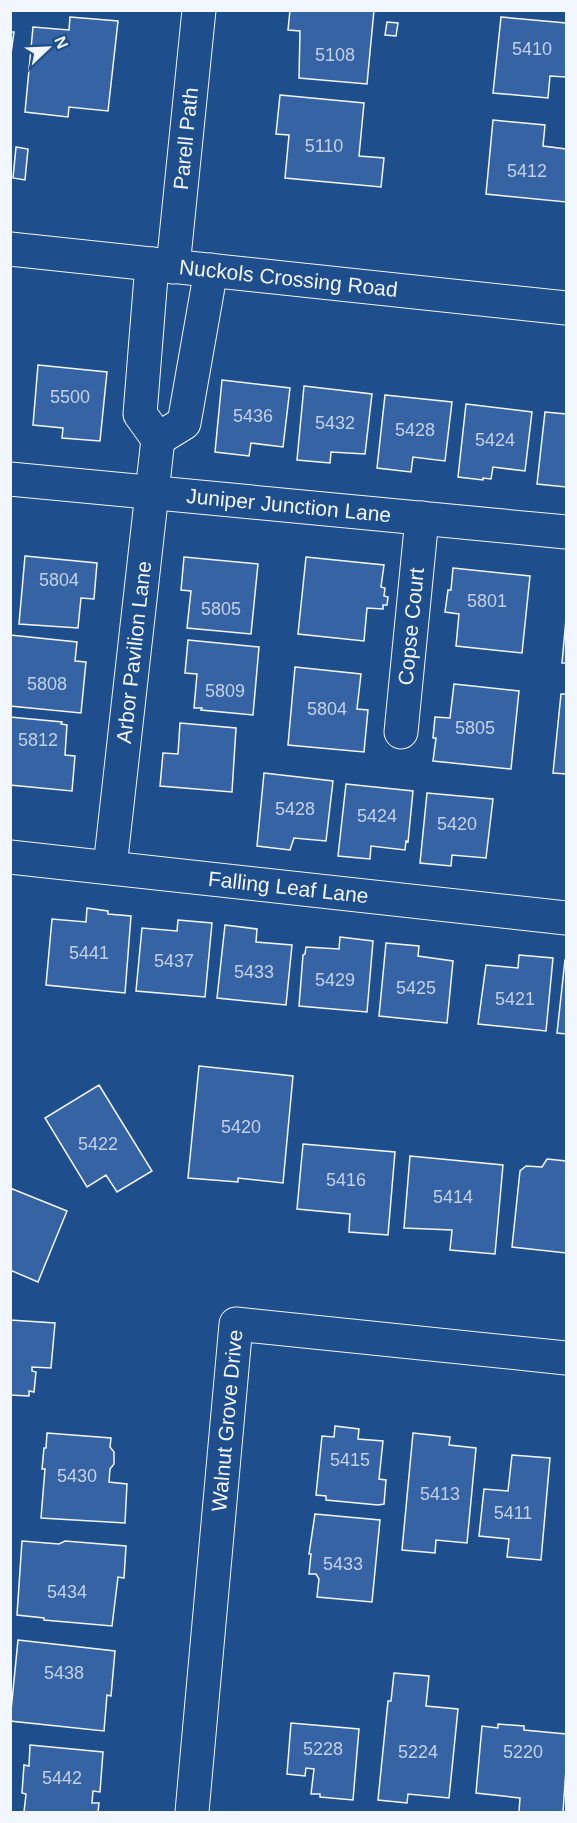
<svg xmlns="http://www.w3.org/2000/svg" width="577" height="1823" font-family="Arial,sans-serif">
<rect width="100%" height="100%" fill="#1f4e8c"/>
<path fill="#3563a3" stroke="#f2f6ff" stroke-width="1.5" d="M 290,10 L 374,10 L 367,84 L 299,78 L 300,31 L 288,30 Z
M 70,17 L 118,21 L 108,111 L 69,107 L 68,117 L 25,112 L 33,27 L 69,30 Z
M 501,17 L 566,23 L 566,77 L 550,76 L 548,98 L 493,93 Z
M 387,22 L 398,23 L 396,36 L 385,35 Z
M 10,32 L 14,32 L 10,61 Z
M 280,95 L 364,103 L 359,156 L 384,158 L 381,187 L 285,178 L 289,135 L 276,134 Z
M 493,120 L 545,125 L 543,146 L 566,149 L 566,202 L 486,194 Z
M 16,147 L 28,149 L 25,180 L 13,178 Z
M 38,365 L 107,372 L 100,441 L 62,438 L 63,428 L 33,425 Z
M 222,380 L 290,388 L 283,447 L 251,443 L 249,456 L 215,452 Z
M 304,386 L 372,394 L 365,454 L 331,452 L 330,463 L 297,460 Z
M 385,395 L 452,402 L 445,461 L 413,457 L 411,472 L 377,468 Z
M 466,404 L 532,412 L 525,471 L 493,467 L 491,479 L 483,478 L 483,480 L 458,477 Z
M 545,412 L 566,414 L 566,487 L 537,484 Z
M 25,556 L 97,563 L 94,599 L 81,598 L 78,628 L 19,624 Z
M 184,557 L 258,564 L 251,634 L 187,628 L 191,591 L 181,590 Z
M 306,557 L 384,565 L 381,587 L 385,588 L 384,596 L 388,597 L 387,605 L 383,605 L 383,609 L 367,608 L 364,641 L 298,634 Z
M 453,568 L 530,576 L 522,653 L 456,646 L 459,614 L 445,612 L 448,590 L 451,590 Z
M 566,619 L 566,663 L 562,663 Z
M 10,635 L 77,642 L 75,661 L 86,662 L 81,713 L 10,706 Z
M 188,640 L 259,647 L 253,715 L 201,710 L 202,708 L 194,708 L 197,674 L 185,673 Z
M 295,667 L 361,674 L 357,709 L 368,710 L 364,752 L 288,745 Z
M 454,684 L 519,691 L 511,769 L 433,761 L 436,738 L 433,738 L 435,717 L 450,718 Z
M 561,694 L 566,694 L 566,774 L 553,773 Z
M 10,717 L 62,722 L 61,724 L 67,725 L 65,755 L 75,756 L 72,791 L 10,785 Z
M 180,723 L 236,728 L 232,792 L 160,786 L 163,753 L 178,754 Z
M 264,773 L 333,781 L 326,841 L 294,838 L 290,850 L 257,846 Z
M 346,784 L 413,791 L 408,842 L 406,841 L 405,850 L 371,846 L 370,859 L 338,856 Z
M 427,793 L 493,799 L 486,858 L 452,855 L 451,866 L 420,863 Z
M 87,908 L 108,911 L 108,914 L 131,916 L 125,993 L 46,985 L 52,919 L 86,922 Z
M 178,920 L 212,923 L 205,997 L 136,991 L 142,928 L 177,931 Z
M 225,925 L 257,929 L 256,942 L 292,945 L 286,1005 L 217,998 Z
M 340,937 L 373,941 L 367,1012 L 299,1006 L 303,955 L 305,954 L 306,947 L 339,949 Z
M 386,943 L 419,946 L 418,956 L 453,961 L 447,1023 L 379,1016 Z
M 519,955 L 553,958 L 546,1031 L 478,1024 L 486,965 L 518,968 Z
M 565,960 L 566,960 L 566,1034 L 557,1033 Z
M 199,1066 L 293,1076 L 283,1183 L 238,1178 L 238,1182 L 188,1178 Z
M 99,1085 L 152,1171 L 117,1192 L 106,1175 L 87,1187 L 45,1118 Z
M 303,1144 L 395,1152 L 388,1235 L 349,1232 L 350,1214 L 297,1209 Z
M 410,1156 L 503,1165 L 495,1254 L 450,1250 L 452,1230 L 404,1228 Z
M 547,1159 L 566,1161 L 566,1253 L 512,1247 L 520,1171 L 526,1166 L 542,1167 Z
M 10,1188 L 67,1211 L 38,1282 L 10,1270 Z
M 10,1320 L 55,1323 L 51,1368 L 32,1367 L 32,1371 L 36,1372 L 34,1392 L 29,1391 L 29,1396 L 10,1395 Z
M 335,1426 L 359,1429 L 358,1439 L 383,1441 L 379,1479 L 386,1480 L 384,1504 L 378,1505 L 326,1500 L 326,1496 L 316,1495 L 322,1436 L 334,1437 Z
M 47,1433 L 111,1438 L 110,1447 L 114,1452 L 114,1464 L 110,1469 L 109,1482 L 127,1484 L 125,1523 L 41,1518 L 45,1469 L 42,1469 L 44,1448 L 46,1448 Z
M 413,1433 L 450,1437 L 449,1445 L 476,1448 L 467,1543 L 436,1540 L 435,1553 L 402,1550 Z
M 512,1455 L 550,1458 L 541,1560 L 507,1557 L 509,1539 L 479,1536 L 484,1489 L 508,1491 Z
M 315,1514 L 380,1520 L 372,1602 L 317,1597 L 319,1579 L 316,1574 L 309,1574 L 311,1554 L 309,1554 Z
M 22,1541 L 59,1544 L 65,1541 L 126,1546 L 124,1578 L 118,1577 L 112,1626 L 44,1620 L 44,1618 L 17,1615 Z
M 18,1640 L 115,1651 L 111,1696 L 107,1695 L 104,1731 L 10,1721 Z
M 394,1673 L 429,1676 L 426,1706 L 458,1709 L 449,1798 L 408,1794 L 407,1803 L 378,1800 L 388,1701 L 391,1701 Z
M 291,1723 L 359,1729 L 353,1800 L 320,1797 L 320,1794 L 311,1794 L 314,1769 L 306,1768 L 305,1776 L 287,1774 Z
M 498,1724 L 524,1726 L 524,1730 L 566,1734 L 566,1769 L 563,1812 L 519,1812 L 520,1798 L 476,1793 L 482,1726 L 498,1728 Z
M 30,1745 L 103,1752 L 100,1792 L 93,1791 L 92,1803 L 99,1803 L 98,1812 L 24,1812 L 26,1794 L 22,1793 L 24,1765 L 29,1766 Z"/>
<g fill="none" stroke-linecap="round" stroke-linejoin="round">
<defs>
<g id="minor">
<path id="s1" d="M 10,249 L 566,308"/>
<path id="s2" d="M 173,267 L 199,10"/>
<path d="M 158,439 L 184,423 L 211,270"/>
<path id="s3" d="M 10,479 L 566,532"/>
<path id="s4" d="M 401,732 L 422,518"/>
<path id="s5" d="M 10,857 L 566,918"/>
<path id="s6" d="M 110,867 L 158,439 L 140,414 L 152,264"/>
<path id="s7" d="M 192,1812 L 236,1324 L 566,1358"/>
</g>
</defs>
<use href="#minor" stroke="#f2f6ff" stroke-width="35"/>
<use href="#minor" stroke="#1f4e8c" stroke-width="33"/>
</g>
<g text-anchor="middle" stroke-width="4.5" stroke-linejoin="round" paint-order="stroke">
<g font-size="18" fill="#c3d1e8">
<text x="532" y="55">5410</text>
<text x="335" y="61">5108</text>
<text x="324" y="152">5110</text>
<text x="527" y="177">5412</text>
<text x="70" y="403">5500</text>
<text x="253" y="422">5436</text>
<text x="335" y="429">5432</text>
<text x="415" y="436">5428</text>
<text x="495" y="446">5424</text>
<text x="59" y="586">5804</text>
<text x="487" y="607">5801</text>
<text x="221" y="615">5805</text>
<text x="47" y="690">5808</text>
<text x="225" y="697">5809</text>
<text x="327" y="715">5804</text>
<text x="475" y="734">5805</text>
<text x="38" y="746">5812</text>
<text x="295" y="815">5428</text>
<text x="377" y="822">5424</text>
<text x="457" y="830">5420</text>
<text x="89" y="959">5441</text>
<text x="174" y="967">5437</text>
<text x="254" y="978">5433</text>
<text x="335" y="986">5429</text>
<text x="416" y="994">5425</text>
<text x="515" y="1005">5421</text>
<text x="241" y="1133">5420</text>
<text x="98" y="1150">5422</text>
<text x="346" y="1186">5416</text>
<text x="453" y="1203">5414</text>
<text x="350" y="1466">5415</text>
<text x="77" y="1482">5430</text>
<text x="440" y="1500">5413</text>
<text x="513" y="1519">5411</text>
<text x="343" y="1570">5433</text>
<text x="67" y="1598">5434</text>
<text x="64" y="1679">5438</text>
<text x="323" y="1755">5228</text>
<text x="418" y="1758">5224</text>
<text x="523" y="1758">5220</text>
<text x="62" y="1784">5442</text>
</g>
<g font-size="21" fill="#f2f6ff" stroke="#1f4e8c">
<text dy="7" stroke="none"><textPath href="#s2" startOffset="129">Parell Path</textPath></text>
<text dy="7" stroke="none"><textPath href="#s1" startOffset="280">Nuckols Crossing Road</textPath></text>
<text dy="7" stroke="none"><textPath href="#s3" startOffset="280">Juniper Junction Lane</textPath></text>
<text dy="7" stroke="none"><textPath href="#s4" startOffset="106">Copse Court</textPath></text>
<text dy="7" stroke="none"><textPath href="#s6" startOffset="216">Arbor Pavilion Lane</textPath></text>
<text dy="7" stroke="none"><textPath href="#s5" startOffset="280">Falling Leaf Lane</textPath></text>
<text dy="7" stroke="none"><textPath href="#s7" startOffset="393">Walnut Grove Drive</textPath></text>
</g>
</g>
<rect width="577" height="1823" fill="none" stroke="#f2f6ff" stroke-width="24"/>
<g transform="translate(48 48) rotate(67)" stroke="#1f4e8c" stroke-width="4.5" paint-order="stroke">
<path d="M0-4.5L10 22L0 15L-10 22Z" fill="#f2f6ff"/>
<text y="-9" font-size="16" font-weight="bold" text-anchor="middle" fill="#f2f6ff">N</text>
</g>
</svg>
